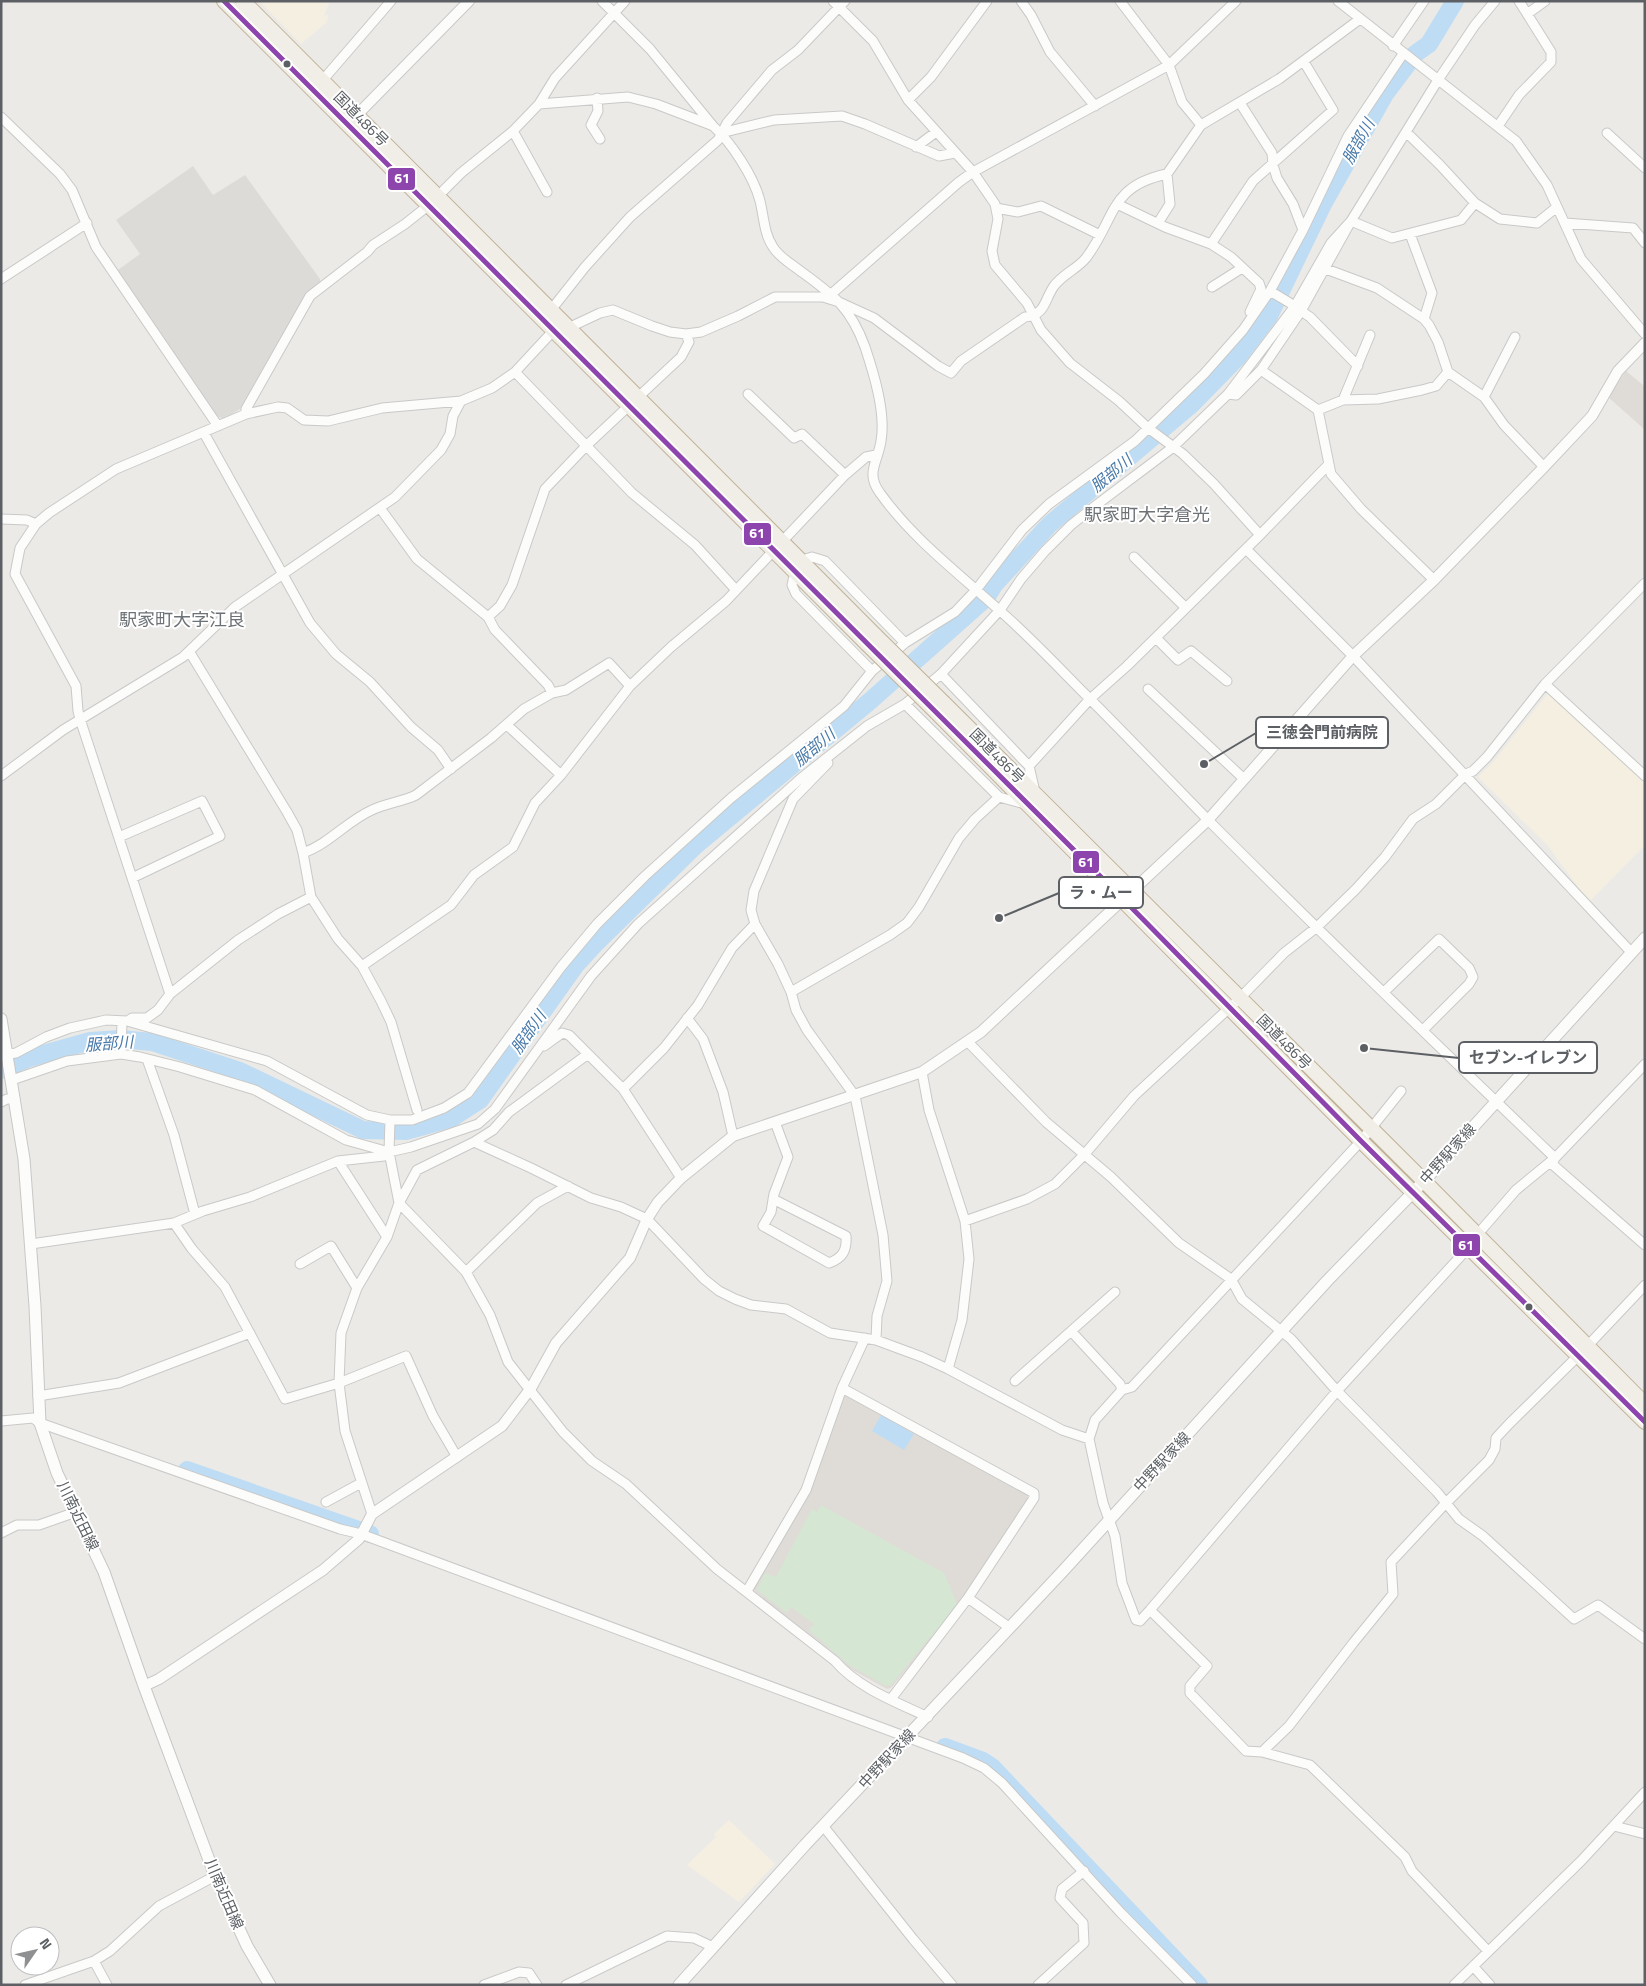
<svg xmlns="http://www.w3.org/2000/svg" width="1646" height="1986" font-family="'Titillium Web','Noto Sans JP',sans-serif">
<rect width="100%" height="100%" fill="#eceae7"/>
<path fill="#f4efe1" d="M 259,1 L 330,1 L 324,16 L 328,15 L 327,22 L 301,44 Z
M 1548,693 L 1645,782 L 1645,845 L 1589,902 L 1548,846 L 1478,777 L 1494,761 Z
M 729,1820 L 775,1864 L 739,1902 L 687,1865 L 716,1837 L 714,1834 Z"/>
<path fill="#dddbd8" d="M 193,166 L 213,195 L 245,175 L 320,279 L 320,282 L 306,294 L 240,409 L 224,419 L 217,416 L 115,272 L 140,254 L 116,220 Z"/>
<path fill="#dfdcd7" d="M 1626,371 L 1643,385 L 1645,384 L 1645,430 L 1608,397 Z
M 848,1393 L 1027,1495 L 1029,1501 L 936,1639 L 932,1639 L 891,1688 L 887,1689 L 849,1668 L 839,1657 L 753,1590 L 810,1489 L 844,1396 Z"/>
<path fill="#d5e6d3" d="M 821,1505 L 944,1573 L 958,1606 L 936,1639 L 931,1636 L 891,1685 L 886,1686 L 849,1665 L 809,1630 L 814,1624 L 791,1607 L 787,1613 L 757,1590 L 765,1573 L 776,1577 L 812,1509 L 817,1512 Z"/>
<path fill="#beddf4" d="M 881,1415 L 914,1434 L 904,1450 L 872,1431 Z"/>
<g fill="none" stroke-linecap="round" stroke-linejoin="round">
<path stroke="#beddf4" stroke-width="18" d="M 1,1070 L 29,1058 L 90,1041 L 121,1039 L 152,1042 L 240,1071 L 363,1130 L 406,1131 L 452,1118 L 480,1100 L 575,966 L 596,943 L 696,845 L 870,701 L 986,598 L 994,585 L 1006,572 L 1049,525 L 1191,405 L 1238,357 L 1269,316 L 1323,204 L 1385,94 L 1415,54 L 1429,44 L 1455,1
M 187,1470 L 370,1534
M 945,1747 L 983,1761 L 992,1767 L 1199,1985"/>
<defs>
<path id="minor" d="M 602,1 L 650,49 L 713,126 C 731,142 754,177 760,201 C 764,217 764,234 773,247 C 779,257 790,263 799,270 C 833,295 850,306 865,347 C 874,374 886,413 881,441 C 878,462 865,473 880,493 C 912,538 957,572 998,609 C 1029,636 1058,667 1087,696 C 1128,737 1168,779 1208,820 C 1322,934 1438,1046 1555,1158 L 1552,1164 L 1645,1245
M 833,1 L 873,41 L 908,100 L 973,172 L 995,204 L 998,219 L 992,251 L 995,265 L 1027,303 L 1041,330 L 1070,363 L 1119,401 L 1148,428 L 1183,454 L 1214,484 L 1260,535
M 1021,1 L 1031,15 L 1050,52 L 1095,106
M 1120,1 L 1169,65 L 1182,102 L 1201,125
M 1338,1 L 1516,141 L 1547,185 L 1581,259 L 1645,334
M 1527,14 L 1545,1
M 1393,46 L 1424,1
M 322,81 L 391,1
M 597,98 L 598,111 L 591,125 L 600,139
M 908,100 L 931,77 L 987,1
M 1240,103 L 1272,153 L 1273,165 L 1277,178 L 1293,204 L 1303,230
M 539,104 L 628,97 L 656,104 L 711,125
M 1,117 L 60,174 L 72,190 L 96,247 L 218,426
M 1498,126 L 1519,95 L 1551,62 L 1551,52 L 1519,1
M 513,131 L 547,192
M 1406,132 L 1440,165 L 1475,203 L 1500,219 L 1537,223 L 1557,207
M 721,133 L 774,120 L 842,116 L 865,124 L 939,156 L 955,153
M 1607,133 L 1645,168
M 916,147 L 936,132
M 1117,204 L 1165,227 L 1211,244 L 1231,257 L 1259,283 L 1261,289 L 1250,312
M 996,208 L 1018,212 L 1041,206 L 1100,235
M 1158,223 L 1170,204 L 1167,174
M 1565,223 L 1633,228 L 1645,243
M 1410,234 L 1432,293 L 1424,319
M 1211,244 L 1253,181 L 1333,110 L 1304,62
M 1326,269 L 1377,288 L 1424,319 L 1429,325 L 1438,342 L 1448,372 L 1484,397 L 1504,425 L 1544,467
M 1,279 L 87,223
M 1212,287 L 1242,268
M 1270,291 L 1295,306
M 828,297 L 959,182 L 973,172 L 1169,65 L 1236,1
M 1301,311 L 1310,317 L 1358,366
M 551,314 L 551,310 L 585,267 L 630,217 L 718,140 L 727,123 L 772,70 L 798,50 L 845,1
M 566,329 L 600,313 L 613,310 L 652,326 L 670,332 L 686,334 L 701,332 L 738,316 L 775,297 L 823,297 L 839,302 L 874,318 L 938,366 L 951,373 L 961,361 L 1025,317 C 1046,315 1044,300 1054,286 C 1063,274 1077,269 1086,258 C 1116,218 1109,186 1167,174 L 1201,125 L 1279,79 L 1360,19
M 1261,370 L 1318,410 L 1331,474 L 1361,509 L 1434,580
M 515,372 L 632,493 L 695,545 L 736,590
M 748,394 L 794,438 L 802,434 L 845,475
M 1228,394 L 1236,395 L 1261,370 L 1301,311 L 1351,221 L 1392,238 L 1461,220 L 1475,203
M 1484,397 L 1515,337
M 1343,400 L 1370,335
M 1318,410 L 1343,400 L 1378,399 L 1422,390 L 1436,386 L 1448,372
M 246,414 L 246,409 L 310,296 L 367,252 L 373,245 L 405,224 L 429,205 L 461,173 L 513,131 L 539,104 L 555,78 L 625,1
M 204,433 L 310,623 L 336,654 L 370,682 L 411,727 L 438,750 L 451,769
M 380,508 L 417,559 L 488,617 L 495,630 L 548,685 L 552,693
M 1,519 L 27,520 L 36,524
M 1246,549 L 1353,656 L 1631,952
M 1134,557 L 1186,608
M 802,560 L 812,557 L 825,561 L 905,643
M 795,572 L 792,585 L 796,594 L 872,671
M 488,617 L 500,606 L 512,585 L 545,489 L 587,445 L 681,357 L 689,342 L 686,334
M 1156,638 L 1178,660 L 1191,651 L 1227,681
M 189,651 L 287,812 L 297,830 L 303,853 L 311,897 L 338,939 L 362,966 L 381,1001 L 391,1022 L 417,1110
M 941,674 L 1029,766
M 1545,684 L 1645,776
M 1148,689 L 1244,779
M 905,704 L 999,797
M 507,725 L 561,775
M 828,763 L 793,799 L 754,891 L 751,910 L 755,924 L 778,964 L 791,992 L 796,1010 L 807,1030 L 855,1096 L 883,1235 L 887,1281 L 877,1316 L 876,1340
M 1,776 L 63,730 L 183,657 L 235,607 L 395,497 L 441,450 L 450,434 L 453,416 L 461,401 L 492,388 L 515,372 L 554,330 L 554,327
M 1035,792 L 1029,766 L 1090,699 L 1127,666 L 1260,535 L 1329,464
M 119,837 L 202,801 L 220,836 L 132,878
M 303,853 C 329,844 347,821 372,810 C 386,803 402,802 416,795 L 491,738 L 524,709 L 552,693 L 566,690 L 609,663 L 630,686
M 362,966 L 451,905 L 474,875 L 513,847 L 535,803 L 561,775 L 630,686 L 671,647 L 726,601 L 845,475 L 866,457 L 876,455
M 791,992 L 890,935 L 907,923 L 919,907 L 959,838 L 975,819 L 999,797 L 1025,804
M 1384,992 L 1439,939 L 1469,968 L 1473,977 L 1469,984 L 1423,1030
M 170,994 L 80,719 L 78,711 L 76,686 L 15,574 L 20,548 L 36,524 L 49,513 L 116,469 L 246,414 L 278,407 L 287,408 L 304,420 L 328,421 L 382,408 L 461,401
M 687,1018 L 703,1039 L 723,1092 L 733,1136
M 129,1020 L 132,1018 L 147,1018 L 158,1010 L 170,994 L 238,940 L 278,914 L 311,897
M 968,1042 L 1046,1122 L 1111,1177 L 1179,1243 L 1231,1279 L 1242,1299 L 1291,1339 L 1337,1391 L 1437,1492 L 1459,1519 L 1483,1536 L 1574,1619 L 1598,1605 L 1645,1639
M 544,1046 L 562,1033 L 569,1035 L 623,1089 L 681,1178
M 121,1054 L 122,1021
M 588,1054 L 509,1112 L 493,1130 L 474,1142 L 417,1170 L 399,1203 L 466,1272 L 490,1315 L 508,1362 L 563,1432 L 592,1461 L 626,1484 L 717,1569 L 835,1661 C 858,1688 896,1702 928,1717
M 1,1055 L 16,1053 L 46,1037 L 70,1028 L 106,1020 L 127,1021 L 267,1061 L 367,1115 L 390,1120 L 412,1120 L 444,1108 L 468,1093 L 561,967 L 597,924 L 645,876 L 731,798 L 844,706 L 872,671 L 905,643 L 955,612 L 976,590 L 1022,530 L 1049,504 L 1135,441 L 1204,374 L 1243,330 L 1270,291 L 1303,230 L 1348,136 L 1403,54
M 147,1059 L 174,1135 L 195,1214
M 922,1072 L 929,1110 L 965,1221 L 969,1259 L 962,1320 L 948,1369
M 12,1080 L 67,1061 L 121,1054 L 140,1057 L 180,1067 L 255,1090 L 346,1140 L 389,1152 L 411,1147 L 478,1124 L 495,1109 L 591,976 L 638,924 L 800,779 L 867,726 L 905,704 L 941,674 L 1000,610 L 1021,579 L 1045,551 L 1071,525 L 1099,503 L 1172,448 L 1228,394 L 1295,306 L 1331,243 L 1351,221 L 1438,80 L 1475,25 L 1495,1
M 623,1089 L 664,1048 L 698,1005 L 732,948 L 755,924
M 1401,1091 L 1361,1141 L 1132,1387 L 1122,1390 L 1095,1420 L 1089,1439 L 1103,1503 L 1115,1536 L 1122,1583 L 1136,1620 L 1140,1621 L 1150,1610 L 1337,1391 L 1469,1247
M 1,1102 L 7,1099 L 15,1099
M 474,1142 L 531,1168 L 591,1198 L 621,1207 L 647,1219 L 704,1279 L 719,1291 L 735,1299 L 751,1305 L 786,1309 L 830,1333 L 876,1340 L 922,1357 L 948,1369 L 1062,1430 L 1089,1439
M 338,1161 L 387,1237
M 773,1199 L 846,1236 C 847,1250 843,1258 829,1263 L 763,1226 L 771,1212 L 774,1194 L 788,1157 L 775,1122
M 965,1221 L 1027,1199 L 1055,1184 L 1084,1155 L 1134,1096 L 1240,998 L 1284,953 L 1317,927 L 1356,889 L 1385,857 L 1413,819 L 1436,804 L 1466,774 L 1473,771 L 1487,757 L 1545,684 L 1645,583
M 174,1223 L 192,1249 L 225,1287 L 285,1399 L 339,1383 L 406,1356 L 433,1416 L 457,1457
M 1477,1235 L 1516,1190 L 1555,1158 L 1645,1064
M 31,1244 L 174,1223 L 203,1211 L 250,1197 L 338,1161 L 384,1156 L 389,1152
M 300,1264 L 331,1246 L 357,1288
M 466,1272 L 537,1203 L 568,1186
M 1071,1331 L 1120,1384 L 1122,1390
M 1015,1381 L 1115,1292
M 842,1388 L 1034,1493 L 1034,1498 L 968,1598 L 891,1699
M 38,1396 L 119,1383 L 250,1333
M 1,1421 L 33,1418 L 40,1423 L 340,1529 L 361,1534 L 963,1758 L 984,1768 L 1002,1783 L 1121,1913 L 1192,1985
M 326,1502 L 361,1483
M 372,1514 L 345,1431 L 339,1383 L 341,1333 L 357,1288 L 387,1237 L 399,1203 L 389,1152 L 390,1120
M 1,1533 L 17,1525 L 39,1525 L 76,1512
M 747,1591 L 806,1490 L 842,1388 L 865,1338
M 968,1598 L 1010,1628
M 1150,1610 L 1207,1666 L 1190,1686 L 1190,1693 L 1246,1751 L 1262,1752 L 1310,1765 L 1405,1857 L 1412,1871 L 1488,1951
M 1262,1752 L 1289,1726 L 1354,1642 L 1393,1594 L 1391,1562 L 1445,1504 L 1489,1460 L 1495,1449 L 1496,1438 L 1509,1424 L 1578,1356 L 1645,1285
M 1614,1826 L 1645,1834
M 824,1827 L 913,1939 L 952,1985
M 94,1961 L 107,1985
M 1473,1966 L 1490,1985
M 25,1985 L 94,1961 L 110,1951 L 159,1906 L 215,1876
M 484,1985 L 519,1972 L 529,1973 L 537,1985
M 566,1985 L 667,1936 L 694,1938 L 713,1947
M 1038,1985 L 1084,1943 L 1083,1923 L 1060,1898 L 1062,1889 L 1084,1871
M 1454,1985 L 1581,1861 L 1645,1792"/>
<path id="tertiary" d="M 352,120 L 469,1
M 144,1686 L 159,1679 L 323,1570 L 359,1539 L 372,1514 L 502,1426 L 531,1388 L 556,1343 L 630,1258 L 647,1219 L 658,1202 L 681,1178 L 733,1136 L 922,1072 L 981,1032 L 1208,820 L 1353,656 L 1434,580 L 1544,467 L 1592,416 L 1618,371 L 1645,343"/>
<path id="secondary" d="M 1,1019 L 24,1159 L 35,1306 L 40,1423 L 57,1473 L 104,1572 L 144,1686 L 215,1876 L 247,1946 L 270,1985
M 679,1985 L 805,1845 L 1063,1571 L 1327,1281 L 1424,1181 L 1645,938"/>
<path id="trunk" d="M 224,1 L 867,644
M 243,1 L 876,636
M 944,703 L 1424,1181 L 1645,1404
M 936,712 L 1361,1141 L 1645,1422"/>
</defs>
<use href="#minor" stroke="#c8c9c8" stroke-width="11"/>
<use href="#tertiary" stroke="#c8c9c8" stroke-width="12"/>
<use href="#secondary" stroke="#c7c7c7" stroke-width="13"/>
<use href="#trunk" stroke="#c1b297" stroke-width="16"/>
<use href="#minor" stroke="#fcfcfb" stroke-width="9"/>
<use href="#tertiary" stroke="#fcfcfb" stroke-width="10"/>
<use href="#secondary" stroke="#fcfcfb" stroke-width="11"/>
<use href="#trunk" stroke="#f0eee6" stroke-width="14"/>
<defs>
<path id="trunk-bridge" d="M 876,636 L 944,703
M 867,644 L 936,712"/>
</defs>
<use href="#trunk-bridge" stroke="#c1b297" stroke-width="16" stroke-linecap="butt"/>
<use href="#trunk-bridge" stroke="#f0eee6" stroke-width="14"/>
<defs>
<path id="bus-1" d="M 224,1 L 1123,899 L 1361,1141 L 1645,1422"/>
</defs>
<use href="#bus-1" stroke="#fff" stroke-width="9"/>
<use href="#bus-1" stroke="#8e44ad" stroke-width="5"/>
</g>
<g fill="#5c6064" stroke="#fff" stroke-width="2">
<circle cx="287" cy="64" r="4.5"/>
<circle cx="1529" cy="1307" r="4.5"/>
</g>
<g text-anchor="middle" stroke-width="4" stroke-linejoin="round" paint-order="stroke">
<g font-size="15" fill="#5c6064" stroke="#fff">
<text transform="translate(361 119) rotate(45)" y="5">国道486号</text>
<text transform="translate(997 756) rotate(45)" y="5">国道486号</text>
<text transform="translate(1284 1042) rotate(45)" y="5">国道486号</text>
<text transform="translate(1448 1154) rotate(-48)" y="5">中野駅家線</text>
<text transform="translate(1162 1462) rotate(-47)" y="5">中野駅家線</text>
<text transform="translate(78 1516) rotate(64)" y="5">川南近田線</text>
<text transform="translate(887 1759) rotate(-47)" y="5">中野駅家線</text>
<text transform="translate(224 1894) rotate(67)" y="5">川南近田線</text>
</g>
<g font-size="16" font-style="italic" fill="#4879a9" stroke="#fff">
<text transform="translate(1358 141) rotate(-61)" y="6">服部川</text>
<text transform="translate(1111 473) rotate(-40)" y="6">服部川</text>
<text transform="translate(814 747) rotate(-40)" y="6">服部川</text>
<text transform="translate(528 1032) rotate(-55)" y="6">服部川</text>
<text transform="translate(109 1043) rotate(-4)" y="6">服部川</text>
</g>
<g font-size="18" fill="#6d7276" stroke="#fff">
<text x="1147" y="521">駅家町大字倉光</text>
<text x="182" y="626">駅家町大字江良</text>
</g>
</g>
<path fill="none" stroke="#5c6064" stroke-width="2" d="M1204 764L1256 733M999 918L1059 893M1364 1048L1459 1058"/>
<g fill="#5c6064" stroke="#fff" stroke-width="2">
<circle cx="1204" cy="764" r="5"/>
<circle cx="999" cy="918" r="5"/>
<circle cx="1364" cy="1048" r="5"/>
</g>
<g fill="#fff" stroke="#5c6064" stroke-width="2">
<rect x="1256" y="717" width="132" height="31" rx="5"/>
<rect x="1059" y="877" width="84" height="31" rx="5"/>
<rect x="1459" y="1042" width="138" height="31" rx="5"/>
</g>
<g font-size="16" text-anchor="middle" font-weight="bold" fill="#5c6064">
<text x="1322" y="738">三徳会門前病院</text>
<text x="1101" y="898">ラ・ムー</text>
<text x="1528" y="1063">セブン-イレブン</text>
</g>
<g stroke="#fff" stroke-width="2">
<rect x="387" y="167" width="29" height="24" rx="5" fill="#8e44ad"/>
<rect x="743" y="522" width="29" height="24" rx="5" fill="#8e44ad"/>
<rect x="1072" y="850" width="28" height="24" rx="5" fill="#8e44ad"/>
<rect x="1452" y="1233" width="29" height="24" rx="5" fill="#8e44ad"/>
</g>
<g font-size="14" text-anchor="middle" font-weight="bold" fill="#fff">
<text x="402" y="183">61</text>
<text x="757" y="538">61</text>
<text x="1086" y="867">61</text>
<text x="1466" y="1250">61</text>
</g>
<rect width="1646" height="1986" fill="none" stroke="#5c6064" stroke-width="5"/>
<g transform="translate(35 1951) rotate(56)"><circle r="24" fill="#ffffff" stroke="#bebfc1"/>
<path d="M0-4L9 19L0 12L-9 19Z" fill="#8e9092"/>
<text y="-8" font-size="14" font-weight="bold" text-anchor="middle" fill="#5c6064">N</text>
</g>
</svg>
